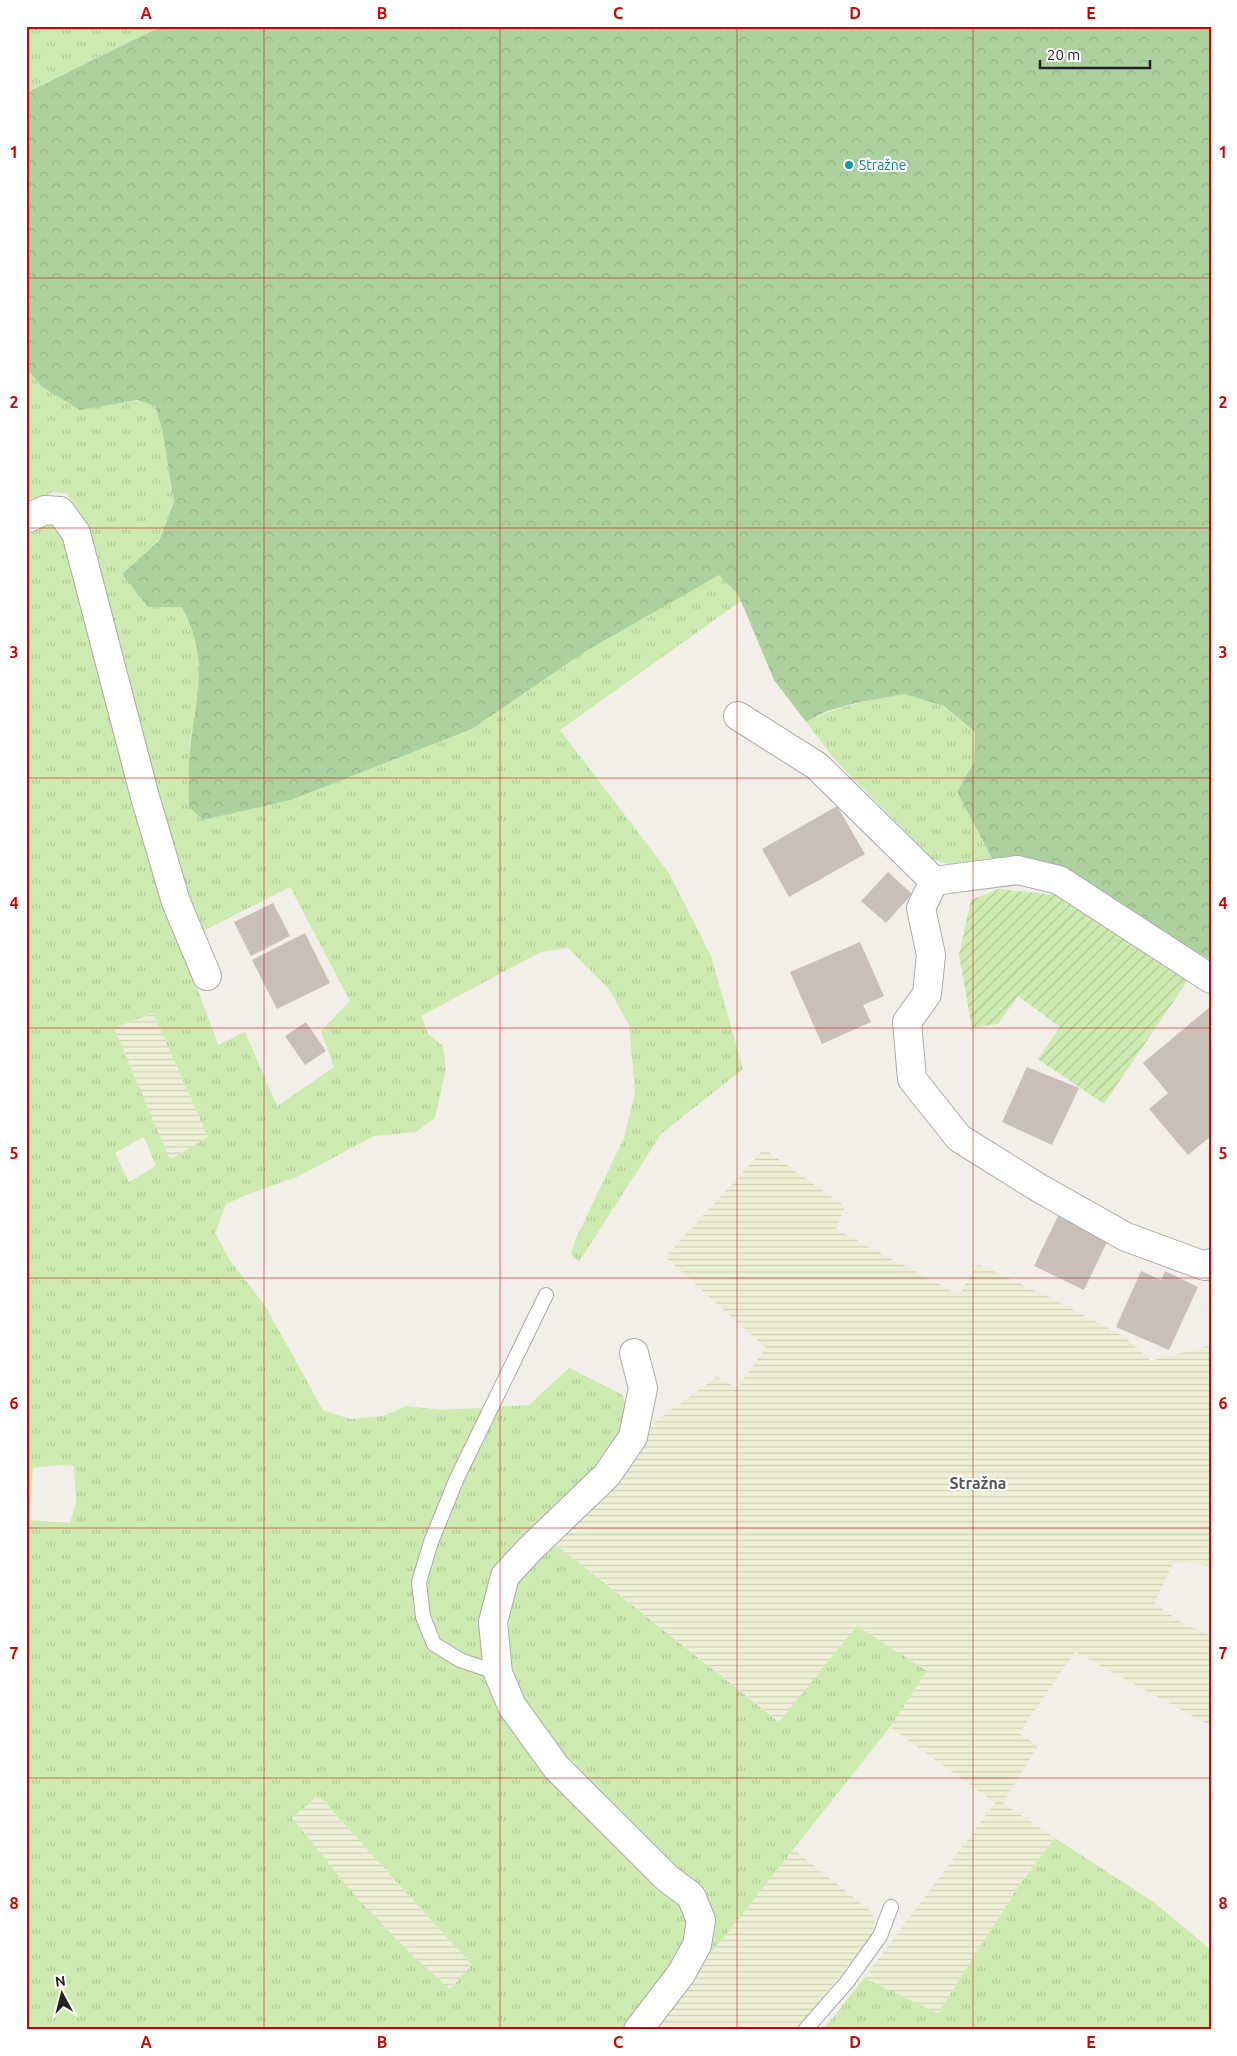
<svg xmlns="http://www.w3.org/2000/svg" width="1237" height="2056" font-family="Ubuntu,sans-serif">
<defs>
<pattern id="farmland-rules" width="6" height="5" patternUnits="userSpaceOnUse" patternTransform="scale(1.25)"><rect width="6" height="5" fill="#eef0d5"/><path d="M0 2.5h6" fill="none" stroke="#ccceb7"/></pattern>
<pattern id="grass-tufts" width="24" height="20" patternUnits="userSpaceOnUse" patternTransform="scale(1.25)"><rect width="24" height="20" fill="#cdebb0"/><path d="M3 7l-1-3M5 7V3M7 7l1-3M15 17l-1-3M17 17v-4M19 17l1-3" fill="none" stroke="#b0c997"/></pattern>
<pattern id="forest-crowns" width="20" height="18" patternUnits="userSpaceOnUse" patternTransform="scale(1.25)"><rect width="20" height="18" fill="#add19e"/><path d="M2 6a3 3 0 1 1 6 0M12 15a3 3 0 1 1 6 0" fill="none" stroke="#95b388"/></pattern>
<pattern id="garden-furrows" width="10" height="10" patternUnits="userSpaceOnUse" patternTransform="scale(1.25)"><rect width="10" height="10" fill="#cdebb0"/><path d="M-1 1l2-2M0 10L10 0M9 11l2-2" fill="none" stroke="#b0c997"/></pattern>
</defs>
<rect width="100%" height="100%" fill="#f2efe9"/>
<path fill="url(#farmland-rules)" d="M 153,1013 L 208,1137 L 170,1161 L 114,1028 Z
M 764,1149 L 845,1206 L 836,1229 L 959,1295 L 978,1264 L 1059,1302 L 1125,1337 L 1151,1361 L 1211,1345 L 1211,1566 L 1174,1562 L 1154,1603 L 1179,1621 L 1211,1636 L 1211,1726 L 1075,1652 L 1019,1733 L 1038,1746 L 1003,1803 L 1055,1838 L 1020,1884 L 938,2014 L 864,1978 L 995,1803 L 890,1727 L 926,1671 L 857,1626 L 780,1722 L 551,1541 L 603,1498 L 634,1459 L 653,1423 L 717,1377 L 737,1388 L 766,1348 L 665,1257 Z
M 318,1795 L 472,1965 L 450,1989 L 414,1957 L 357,1898 L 291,1818 Z
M 793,1849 L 872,1912 L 875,1923 L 871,1936 L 797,2030 L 652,2030 L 708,1946 L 713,1950 Z"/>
<path fill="url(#grass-tufts)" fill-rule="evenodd" d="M 26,26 L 162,26 L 26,93 Z
M 26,368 L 41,386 L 110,404 L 137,400 L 155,406 L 162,429 L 174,502 L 159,541 L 122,574 L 182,607 L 193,627 L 198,656 L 200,692 L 190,743 L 189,771 L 203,820 L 291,800 L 472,729 L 586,651 L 719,574 L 738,594 L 741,601 L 560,730 L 669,873 L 711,956 L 743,1069 L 661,1134 L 579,1262 L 571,1254 L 576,1238 L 624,1138 L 635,1092 L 629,1025 L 608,988 L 568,948 L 541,952 L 421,1016 L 428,1034 L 443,1046 L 446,1069 L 435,1118 L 416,1132 L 374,1136 L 297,1177 L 251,1193 L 226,1204 L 215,1233 L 229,1259 L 266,1307 L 323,1410 L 350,1419 L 383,1416 L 407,1406 L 441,1410 L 529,1405 L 569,1368 L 623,1395 L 628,1417 L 611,1458 L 511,1557 L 493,1688 L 683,1905 L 688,1924 L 687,1945 L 630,2030 L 571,2030 L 568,2028 L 566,2030 L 33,2030 L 26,2024 L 26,528 L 51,522 L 65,535 L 173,922 L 218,1045 L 245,1032 L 277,1106 L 334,1067 L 321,1031 L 350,1001 L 290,887 L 201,932 L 191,912 L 78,510 L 67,494 L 53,492 L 26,505 ZM 153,1013 L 208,1137 L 170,1160 L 114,1028 ZM 144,1137 L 156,1166 L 129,1182 L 115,1153 ZM 60,1465 L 74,1466 L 76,1502 L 70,1523 L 29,1520 L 33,1468 ZM 318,1795 L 472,1965 L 450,1989 L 414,1957 L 357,1898 L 292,1818 Z
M 904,694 L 944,706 L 975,732 L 974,762 L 957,792 L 994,862 L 959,867 L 934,860 L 835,760 L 806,722 C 838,706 870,700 904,694 Z
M 551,1541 L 779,1722 L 857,1626 L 927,1671 L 890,1727 L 713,1951 L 708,1946 L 686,1876 L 631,1830 L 558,1752 L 533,1720 L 514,1682 L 508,1634 L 512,1601 L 525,1567 Z
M 1055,1838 L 1155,1903 L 1211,1950 L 1211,2030 L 823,2030 L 864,1978 L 938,2013 L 1020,1884 Z"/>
<path fill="url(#forest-crowns)" d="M 162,26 L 1211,26 L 1211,960 L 1152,927 L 994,862 L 957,792 L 974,762 L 975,732 L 944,706 L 904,694 L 856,703 L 827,711 L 806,722 L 774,680 L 738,594 L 719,575 L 586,651 L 472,729 L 291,800 L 203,820 L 189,807 C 189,785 188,763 191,741 C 198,688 208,657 182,607 L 148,607 L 122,574 L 159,541 L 174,502 L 162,429 L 155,406 L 137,400 L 80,410 L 41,386 L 26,368 L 26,93 Z"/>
<path fill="url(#garden-furrows)" d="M 999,889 L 1064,896 L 1188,980 L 1104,1104 L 1038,1059 L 1060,1027 L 1018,996 L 998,1024 L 972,1028 L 959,955 L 971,900 Z"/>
<path fill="#c7bfb8" d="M 837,806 L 865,854 L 789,897 L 762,849 Z
M 888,872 L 912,894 L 886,923 L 861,901 Z
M 273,903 L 290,936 L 251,956 L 234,922 Z
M 305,933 L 330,983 L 277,1009 L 252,960 Z
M 860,942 L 884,996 L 863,1005 L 871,1022 L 822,1044 L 790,972 Z
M 1211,1006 L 1211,1136 L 1188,1155 L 1149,1109 L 1168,1093 L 1143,1063 Z
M 306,1022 L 326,1051 L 305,1065 L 285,1036 Z
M 1027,1067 L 1079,1088 L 1052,1145 L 1002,1122 Z
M 1058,1216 L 1108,1240 L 1084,1290 L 1034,1266 Z
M 1141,1271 L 1161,1280 L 1165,1271 L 1198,1287 L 1169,1350 L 1116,1327 Z"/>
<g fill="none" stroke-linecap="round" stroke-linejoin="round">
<defs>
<path id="service" d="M 498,1673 L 460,1660 L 434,1644 L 423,1617 L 419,1582 L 431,1542 L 457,1478 L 546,1295
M 805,2030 L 847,1982 L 880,1936 L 891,1907"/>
<path id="minor" d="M 26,519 L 45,510 L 60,511 L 76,533 L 145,797 L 176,902 L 207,976
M 738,716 L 817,766 L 934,881
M 1211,979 L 1059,880 L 1018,870 L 934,881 L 921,908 L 931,955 L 927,994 L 907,1022 L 912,1079 L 959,1138 L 1039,1188 L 1126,1237 L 1205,1266 L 1211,1263
M 634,1353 L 643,1388 L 633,1437 L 607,1475 L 530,1549 L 505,1576 L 493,1622 L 498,1673 L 512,1706 L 556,1767 L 667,1878 L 691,1896 L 701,1920 L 697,1945 L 681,1974 L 638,2030"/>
</defs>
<use href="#service" stroke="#a9a9a9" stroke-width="16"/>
<use href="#minor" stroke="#a9a9a9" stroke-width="30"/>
<use href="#service" stroke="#fff" stroke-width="14"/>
<use href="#minor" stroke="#fff" stroke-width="28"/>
</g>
<path fill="none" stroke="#d40000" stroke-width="1" stroke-opacity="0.55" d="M 264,26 L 264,2030M 500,26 L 500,2030M 737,26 L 737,2030M 973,26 L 973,2030M 26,278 L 1211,278M 26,528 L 1211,528M 26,778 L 1211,778M 26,1028 L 1211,1028M 26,1278 L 1211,1278M 26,1528 L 1211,1528M 26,1778 L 1211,1778"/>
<circle fill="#0f9aa8" stroke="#fff" stroke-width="2" cx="849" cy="165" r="5"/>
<g text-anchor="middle" stroke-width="4" stroke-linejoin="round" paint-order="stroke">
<g font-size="14" fill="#0d838f" stroke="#fff" text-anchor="start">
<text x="859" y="170">Stražne</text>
</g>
<g font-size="16" font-weight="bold" fill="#555" stroke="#fff">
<text x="978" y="1489">Stražna</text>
</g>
</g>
<rect width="1237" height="2056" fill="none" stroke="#ffffff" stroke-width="55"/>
<g transform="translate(62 1994) rotate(353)" stroke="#ffffff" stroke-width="4" paint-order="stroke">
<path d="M0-4L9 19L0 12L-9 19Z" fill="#222222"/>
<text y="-8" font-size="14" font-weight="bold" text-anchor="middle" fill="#222222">N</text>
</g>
<path d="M1040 60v8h110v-8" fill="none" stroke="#222222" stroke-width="2.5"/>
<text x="1047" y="60" font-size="15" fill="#222222" stroke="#ffffff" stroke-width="4" paint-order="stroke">20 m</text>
<rect x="28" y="28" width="1182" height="2000" fill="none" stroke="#d40000" stroke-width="2"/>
<g font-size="16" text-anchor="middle" font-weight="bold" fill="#d40000">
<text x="146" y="19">A</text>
<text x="382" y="19">B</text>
<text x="618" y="19">C</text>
<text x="855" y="19">D</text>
<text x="1091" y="19">E</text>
<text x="14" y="158">1</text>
<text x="1223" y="158">1</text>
<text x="14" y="408">2</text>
<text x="1223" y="408">2</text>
<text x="14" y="658">3</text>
<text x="1223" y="658">3</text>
<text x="14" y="909">4</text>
<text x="1223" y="909">4</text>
<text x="14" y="1159">5</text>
<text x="1223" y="1159">5</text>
<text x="14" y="1409">6</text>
<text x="1223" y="1409">6</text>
<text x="14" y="1659">7</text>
<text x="1223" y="1659">7</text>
<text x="14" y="1909">8</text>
<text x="1223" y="1909">8</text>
<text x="146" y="2048">A</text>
<text x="382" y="2048">B</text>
<text x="618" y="2048">C</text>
<text x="855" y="2048">D</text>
<text x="1091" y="2048">E</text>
</g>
</svg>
